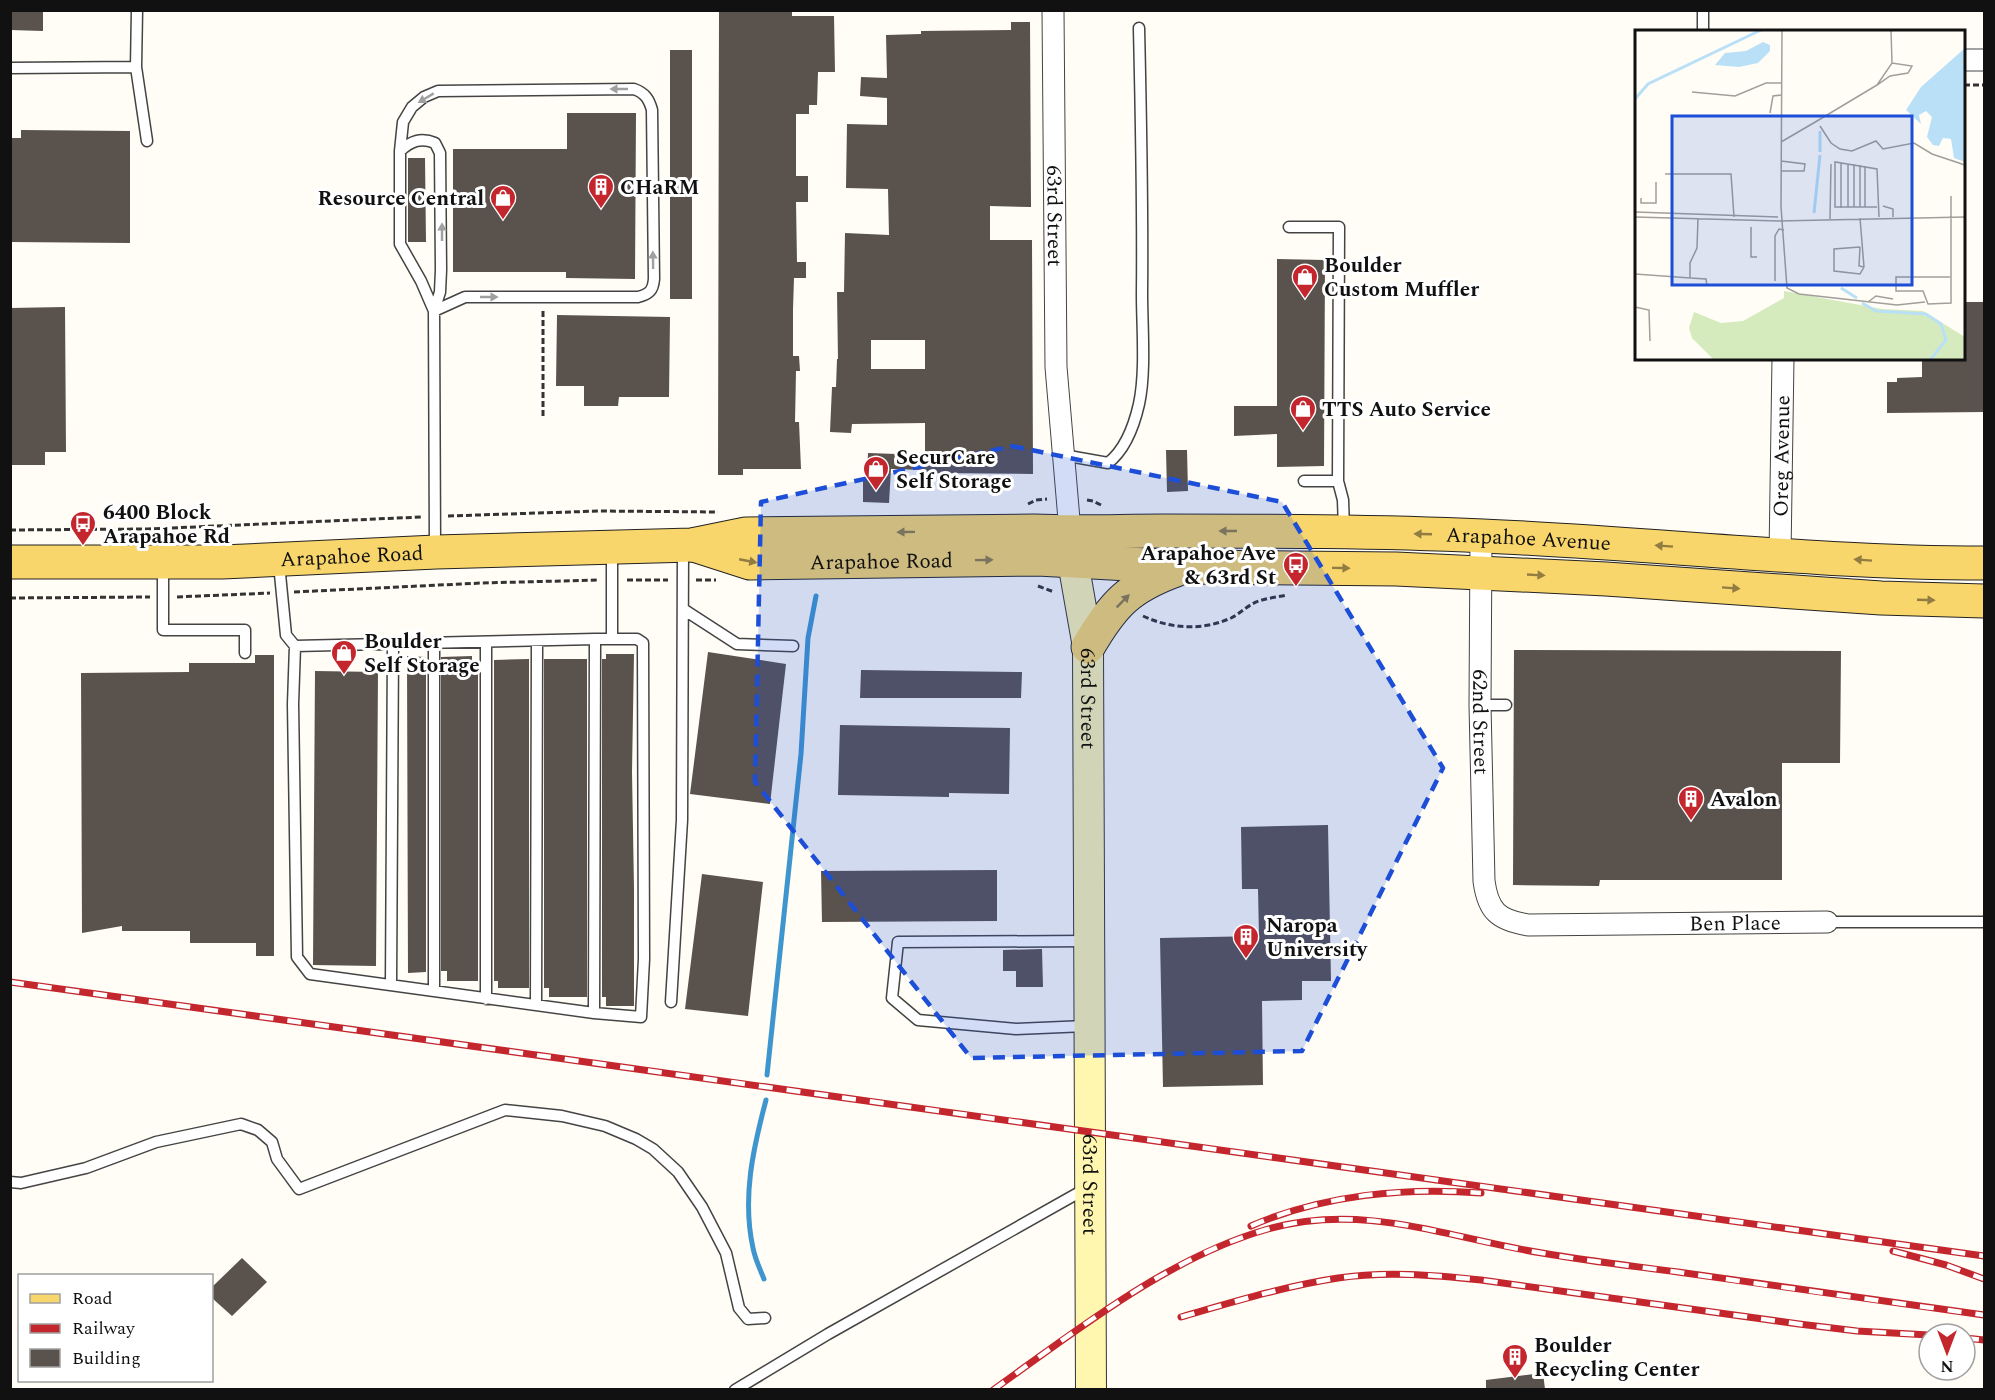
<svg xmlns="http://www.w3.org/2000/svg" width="1995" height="1400" font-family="Spectral,serif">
<rect width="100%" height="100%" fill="#fffdf5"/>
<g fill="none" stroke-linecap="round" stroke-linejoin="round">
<path stroke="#3f96cf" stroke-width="5" d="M 767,1075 L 801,754 L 808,638 L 816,596
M 764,1279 C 760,1269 755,1259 753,1248 C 742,1198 753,1149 766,1100"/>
</g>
<path fill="#5a524d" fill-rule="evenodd" d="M 10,10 L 43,10 L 43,31 L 10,30 Z
M 719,10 L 792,10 L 792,16 L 834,16 L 835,72 L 818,72 L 817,105 L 809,105 L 809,114 L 796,114 L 796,176 L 808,176 L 808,202 L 796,202 L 797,262 L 806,262 L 806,278 L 794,278 L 793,309 L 793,356 L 799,356 L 800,371 L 796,371 L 795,422 L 799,422 L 801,469 L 743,469 L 743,475 L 718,475 Z
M 1011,22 L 1030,22 L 1031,207 L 990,206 L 990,240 L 1032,240 L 1033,474 L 925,473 L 925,470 L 891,469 L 889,503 L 863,502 L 863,477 L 867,477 L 868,453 L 925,455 L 925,423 L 852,424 L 851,433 L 830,432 L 832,387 L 836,387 L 837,359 L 838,359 L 837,292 L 844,292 L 845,233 L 889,235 L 888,189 L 846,188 L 847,124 L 887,125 L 887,98 L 860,96 L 861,77 L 887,78 L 886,35 L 921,34 L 921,31 L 1011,30 ZM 871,340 L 925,340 L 925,369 L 871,369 Z
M 670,50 L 692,50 L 692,299 L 670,299 Z
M 567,113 L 636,113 L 635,279 L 566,278 L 566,272 L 453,272 L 453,149 L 567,149 Z
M 21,130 L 130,131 L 130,243 L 10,242 L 10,138 L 21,138 Z
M 408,158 L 425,158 L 426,242 L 408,242 Z
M 1277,259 L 1325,260 L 1324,466 L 1277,467 L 1277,434 L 1234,436 L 1234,406 L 1277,406 Z
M 1964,302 L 1984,302 L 1984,412 L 1887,413 L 1887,382 L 1897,382 L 1897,378 L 1922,377 L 1922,358 L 1964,358 Z
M 65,307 L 66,452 L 45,452 L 45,465 L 10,465 L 10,308 Z
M 557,315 L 670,317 L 669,397 L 619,397 L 618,406 L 584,406 L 584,386 L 556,386 Z
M 1166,450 L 1187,450 L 1188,491 L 1167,492 Z
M 1514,650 L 1841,651 L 1840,763 L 1782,763 L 1782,880 L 1600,880 L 1599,886 L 1513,885 Z
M 708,652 L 786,664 L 770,804 L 690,794 Z
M 606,654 L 634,654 L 632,772 L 634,889 L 634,1006 L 606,1006 L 606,997 L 602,997 L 602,659 L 606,659 Z
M 255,655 L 274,655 L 274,956 L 256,956 L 256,943 L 190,943 L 190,931 L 122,931 L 122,926 L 82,933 L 81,673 L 189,672 L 189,663 L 255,663 Z
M 407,656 L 426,657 L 426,972 L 408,973 Z
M 472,656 L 472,660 L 478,660 L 478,981 L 447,981 L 447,971 L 441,971 L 441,657 Z
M 529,659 L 529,988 L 498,988 L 498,981 L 494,981 L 494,660 Z
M 544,659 L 587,659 L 587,997 L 549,997 L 549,988 L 544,988 Z
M 861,670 L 1022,672 L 1021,698 L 860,698 Z
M 315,671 L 378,672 L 376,966 L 313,965 Z
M 840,725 L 1010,728 L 1009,794 L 949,793 L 949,797 L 838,795 Z
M 1328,825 L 1331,981 L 1302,981 L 1302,1000 L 1262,1001 L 1263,1085 L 1163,1087 L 1160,938 L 1259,936 L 1258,889 L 1242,889 L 1241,827 Z
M 997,870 L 997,921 L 822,922 L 821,871 Z
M 702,874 L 763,882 L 748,1016 L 685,1009 Z
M 1042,949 L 1043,987 L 1016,987 L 1016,971 L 1003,971 L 1003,950 Z
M 242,1258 L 267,1282 L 232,1316 L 212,1298 L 212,1287 Z
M 1543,1373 L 1545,1389 L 1486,1389 L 1486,1380 Z"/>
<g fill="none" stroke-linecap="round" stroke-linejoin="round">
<defs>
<path id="lane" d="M 1703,32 L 1703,10
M 136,67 L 147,141
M 10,68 L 136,67 L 137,10
M 400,151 C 411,141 421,137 435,143 L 440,153 L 441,270 L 440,292 L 434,311
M 1289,227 L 1339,227 L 1338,481
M 434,311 L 465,297 L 638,297 C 649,294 653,291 654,279 L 652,110 C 649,99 645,93 634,89 L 438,91 L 424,97 L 412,107 L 403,122 L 400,151 L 400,244 L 421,281 L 434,311 L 435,548
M 1063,455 L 1108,463 C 1126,449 1134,426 1139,404 C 1146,372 1142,327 1142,294 C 1143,205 1141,116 1139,28
M 1304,481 L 1338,481 L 1343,500 L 1344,529
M 612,550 L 612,639
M 163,564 L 163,630 L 245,630 L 245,653
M 279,564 L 286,635 L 295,646 L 293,704 L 297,957 L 310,974 L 594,1013 L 641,1017 L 644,959 L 643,643 L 637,639 L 595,639 L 295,646
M 683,609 L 737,644 L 793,646
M 486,643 L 486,999
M 434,644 L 434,990
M 1480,705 L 1506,705
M 1827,922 L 1984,922
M 391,984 L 393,645
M 671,1002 L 682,820 L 683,548
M 536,1005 L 537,642
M 594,1013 L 595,639
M 1086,1026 L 1016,1029 L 918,1020 L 892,998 L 898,942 L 1088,941
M 10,1182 L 21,1183 L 86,1168 L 156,1142 L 241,1124 L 258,1130 L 272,1142 L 277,1159 L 299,1189 L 505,1110 L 562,1116 L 605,1126 L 636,1139 L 653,1149 L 678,1172 L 702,1207 L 726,1253 L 739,1308 L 748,1319 L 765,1318
M 735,1390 L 828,1334 L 1087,1188"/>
<g id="street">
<path id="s1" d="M 1053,10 L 1056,367 L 1071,543"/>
<path d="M 1964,60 L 1984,60"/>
<path id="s2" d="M 1481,536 L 1480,705 L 1484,881 C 1488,911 1498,920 1528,925 L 1827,922"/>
<path id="s3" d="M 1780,555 L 1783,358"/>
</g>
<g id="secondary">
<path id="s4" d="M 1073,562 L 1088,647 L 1091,1390"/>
</g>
<g id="primary">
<path id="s5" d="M 694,545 L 750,563 L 1038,559 L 1183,567 L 1396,569 L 1606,579 L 1881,598 L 1984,601"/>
<path id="s6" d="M 10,562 L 222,562 L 436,552 L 692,545 L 746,534 L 1034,531 C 1077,533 1120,531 1163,531 C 1270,531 1377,531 1483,536 C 1651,543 1817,563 1984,563"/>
<path d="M 1088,647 C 1113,604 1129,587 1176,570"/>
</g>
</defs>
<use href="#lane" stroke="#444" stroke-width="13"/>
<use href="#street" stroke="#444" stroke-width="23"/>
<use href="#secondary" stroke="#333" stroke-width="32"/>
<use href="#primary" stroke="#222" stroke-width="35"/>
<path stroke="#333" stroke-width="3" stroke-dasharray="6 3" stroke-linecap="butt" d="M 1964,85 L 1984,85
M 543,311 L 543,417
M 1087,500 L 1093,501 L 1103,506
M 1028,504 L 1036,500 L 1047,499
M 448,516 L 599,511 L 718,512
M 10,530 L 148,529 L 421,517
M 627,580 L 668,580
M 696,580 L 716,580
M 1038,586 L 1054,592
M 294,592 L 482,583 L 599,580
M 177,597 L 270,593
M 10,598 L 150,597
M 1143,616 C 1171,629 1202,631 1231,618 C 1241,613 1249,604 1259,601 C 1268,598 1278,597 1287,595"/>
<use href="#lane" stroke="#fff" stroke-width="10"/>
<use href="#street" stroke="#fff" stroke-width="21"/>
<use href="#secondary" stroke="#fff6b0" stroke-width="30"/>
<use href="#primary" stroke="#f9d66b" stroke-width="33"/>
<defs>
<path id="rail" d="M 10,982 L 1984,1256
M 1251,1226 C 1322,1195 1405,1187 1481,1193
M 1893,1251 L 1946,1265 L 1984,1279
M 1181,1317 C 1233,1302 1285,1286 1338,1278 C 1385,1271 1434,1275 1481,1280 L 1799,1324 L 1857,1331 L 1929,1335
M 1965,1338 L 1984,1340
M 993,1390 C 1077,1330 1169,1257 1268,1229 C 1365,1202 1448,1238 1542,1253 C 1587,1261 1633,1266 1678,1272 C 1780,1287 1882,1301 1984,1315"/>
</defs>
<use href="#rail" stroke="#c4262e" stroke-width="7"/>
<use href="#rail" stroke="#fff" stroke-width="4.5" stroke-dasharray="14" stroke-linecap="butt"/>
</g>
<defs><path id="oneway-solid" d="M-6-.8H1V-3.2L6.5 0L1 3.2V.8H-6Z" transform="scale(1.5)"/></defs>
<g fill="#a0a0a0">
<use href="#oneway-solid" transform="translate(619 89) rotate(180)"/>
<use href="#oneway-solid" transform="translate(426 98) rotate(149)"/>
<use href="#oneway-solid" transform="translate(442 232) rotate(-90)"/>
<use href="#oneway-solid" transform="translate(653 260) rotate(-91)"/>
<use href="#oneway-solid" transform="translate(489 297)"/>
</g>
<g fill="#917d42">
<use href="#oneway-solid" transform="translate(1228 531) rotate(-180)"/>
<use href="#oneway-solid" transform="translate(906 532) rotate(179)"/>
<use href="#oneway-solid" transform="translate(1423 534) rotate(-178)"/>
<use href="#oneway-solid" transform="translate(1664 546) rotate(-176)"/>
<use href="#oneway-solid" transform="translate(984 560) rotate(-1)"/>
<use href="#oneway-solid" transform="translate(1863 560) rotate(-176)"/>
<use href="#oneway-solid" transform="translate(748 561) rotate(11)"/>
<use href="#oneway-solid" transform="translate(1341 568) rotate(1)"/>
<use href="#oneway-solid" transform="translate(1536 575) rotate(3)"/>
<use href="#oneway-solid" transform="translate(1731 588) rotate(4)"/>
<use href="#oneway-solid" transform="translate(1926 600) rotate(2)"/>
<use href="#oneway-solid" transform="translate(1123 601) rotate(-45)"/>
</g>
<path fill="#1d4ed8" fill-opacity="0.2" stroke="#1d4ed8" stroke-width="4.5" stroke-dasharray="12 8" stroke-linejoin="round" d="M 1012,446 L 1282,502 L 1443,768 L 1302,1051 L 971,1058 L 755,782 L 761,502 Z"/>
<defs>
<symbol id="building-pin" viewBox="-11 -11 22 30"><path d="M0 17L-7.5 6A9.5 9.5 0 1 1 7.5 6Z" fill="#c4262e" stroke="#fff"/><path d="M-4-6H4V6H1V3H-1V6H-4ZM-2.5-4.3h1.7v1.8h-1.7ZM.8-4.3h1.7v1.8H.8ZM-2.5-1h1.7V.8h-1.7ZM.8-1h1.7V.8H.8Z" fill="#fff"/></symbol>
<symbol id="shop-pin" viewBox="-11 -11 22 30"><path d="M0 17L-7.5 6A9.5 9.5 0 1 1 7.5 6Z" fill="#c4262e" stroke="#fff"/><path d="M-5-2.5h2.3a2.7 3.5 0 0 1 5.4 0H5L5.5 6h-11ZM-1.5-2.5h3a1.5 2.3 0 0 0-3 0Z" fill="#fff"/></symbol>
<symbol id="bus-pin" viewBox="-11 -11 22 30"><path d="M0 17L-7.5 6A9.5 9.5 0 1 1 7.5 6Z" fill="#c4262e" stroke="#fff"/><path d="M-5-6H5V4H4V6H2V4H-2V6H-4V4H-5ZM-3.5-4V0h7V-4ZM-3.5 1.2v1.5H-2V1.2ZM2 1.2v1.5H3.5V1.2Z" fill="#fff"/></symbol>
</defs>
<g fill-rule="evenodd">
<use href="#building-pin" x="586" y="172" width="30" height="40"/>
<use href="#shop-pin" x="488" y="183" width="30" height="40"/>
<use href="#shop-pin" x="1290" y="262" width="30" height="40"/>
<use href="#shop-pin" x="1288" y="394" width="30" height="40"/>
<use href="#shop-pin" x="861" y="454" width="30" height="40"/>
<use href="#bus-pin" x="68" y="509" width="30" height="40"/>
<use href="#bus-pin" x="1281" y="550" width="30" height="40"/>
<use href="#shop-pin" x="329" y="638" width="30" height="40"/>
<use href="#building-pin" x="1676" y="784" width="30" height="40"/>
<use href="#building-pin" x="1231" y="922" width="30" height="40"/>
<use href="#building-pin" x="1500" y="1342" width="30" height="40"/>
</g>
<g text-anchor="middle" stroke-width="6" stroke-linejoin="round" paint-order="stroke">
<g font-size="21" font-weight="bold" fill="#111" stroke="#fff" text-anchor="start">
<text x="620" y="194">CHaRM</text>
<text x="484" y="205" text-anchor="end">Resource Central</text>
<text x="1324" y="272">Boulder<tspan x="1324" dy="24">Custom Muffler</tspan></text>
<text x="1322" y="416">TTS Auto Service</text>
<text x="896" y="464">SecurCare<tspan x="896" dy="24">Self Storage</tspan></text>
<text x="103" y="519">6400 Block<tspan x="103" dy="24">Arapahoe Rd</tspan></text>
<text x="1276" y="560" text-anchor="end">Arapahoe Ave<tspan x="1276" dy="24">&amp; 63rd St</tspan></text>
<text x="364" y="648">Boulder<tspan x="364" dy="24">Self Storage</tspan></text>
<text x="1710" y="806">Avalon</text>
<text x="1266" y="932">Naropa<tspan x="1266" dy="24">University</tspan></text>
<text x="1534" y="1352">Boulder<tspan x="1534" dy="24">Recycling Center</tspan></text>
</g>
<g font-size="21" fill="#111" stroke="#fff">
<text dy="7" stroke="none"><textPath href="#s1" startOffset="206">63rd Street</textPath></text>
<text dy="7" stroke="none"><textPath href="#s3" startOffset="99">Oreg Avenue</textPath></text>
<text dy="7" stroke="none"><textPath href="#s6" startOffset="1520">Arapahoe Avenue</textPath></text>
<text dy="7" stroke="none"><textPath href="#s6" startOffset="342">Arapahoe Road</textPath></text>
<text dy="7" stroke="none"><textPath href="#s5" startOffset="190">Arapahoe Road</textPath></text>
<text dy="7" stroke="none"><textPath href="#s4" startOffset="138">63rd Street</textPath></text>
<text dy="7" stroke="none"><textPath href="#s2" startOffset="186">62nd Street</textPath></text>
<text dy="7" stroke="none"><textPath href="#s2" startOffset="621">Ben Place</textPath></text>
<text dy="7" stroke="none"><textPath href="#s4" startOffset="624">63rd Street</textPath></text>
</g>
</g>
<g transform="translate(1635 30)">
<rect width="330" height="330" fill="#fffdf5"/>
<path d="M 149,261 L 247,279 L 288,281 L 330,307 L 330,330 L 79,330 L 57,308 L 54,298 L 59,282 L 86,293 L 108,291 L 149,268 Z" fill="#d5ebbd"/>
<path d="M 128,12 L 135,15 L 135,21 L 123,33 L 104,37 L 80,35 L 90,23 L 111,21 ZM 330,18 L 330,132 L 319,128 L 316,109 L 308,108 L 304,116 L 298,115 L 292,107 L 297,87 L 291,81 L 284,85 L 286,94 L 271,80 L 286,57 Z" fill="#b9e0f7"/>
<path fill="none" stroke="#b9e0f7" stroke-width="3" d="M 0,69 L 13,54 L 126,0M 185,122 L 185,101M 179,183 L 185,125M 206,258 L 222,268M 227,273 L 241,281 L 291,284 L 306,294 L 311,310 L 295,330"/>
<path fill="none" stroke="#a09f9a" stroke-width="1.5" d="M 147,0 L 146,177 L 152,258 L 164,264 L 262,275 L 290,272M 256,0 L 257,33M 57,62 L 100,66 L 131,53 L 146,53M 135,83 L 138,66 L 146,65M 185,96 L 196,113 L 205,119 L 217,121 L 241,111 L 248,119 L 279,113 L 297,124 L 330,135M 146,112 L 182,91 L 242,55 L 255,46 L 273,43 L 277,36 L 257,33 L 242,55M 146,131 L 170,134 L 169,141 L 146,141M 219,134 L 219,177M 225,135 L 225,177M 30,144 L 96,144 L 99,187M 6,168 L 6,173 L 21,173 L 21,152M 248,176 L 258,179 L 258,187M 213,177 L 213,134M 230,177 L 230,136M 242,177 L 200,177 L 200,132 L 242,139 L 244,187M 206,178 L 206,133M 0,182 L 143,187M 0,187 L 144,191 L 330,187M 225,188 L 229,237M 195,189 L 196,134M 116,197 L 116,227 L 122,227M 225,217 L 199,219 L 199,241 L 225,244 L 229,237M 225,217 L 224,236 L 229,237M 0,244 L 55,248 L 55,233 L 62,218 L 63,188M 315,247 L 261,247 L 261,261 L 288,261 L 293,274 L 316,273 L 316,166M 55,248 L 71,249 L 72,256M 140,251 L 140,206 L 144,199 L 149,200M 233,272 L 241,266 L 258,269M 0,277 L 14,280 L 15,311"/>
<path fill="#1d4ed8" fill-opacity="0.15" stroke="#1d4ed8" stroke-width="3" d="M 37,86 L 277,86 L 277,255 L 37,255 Z"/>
<rect width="330" height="330" fill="none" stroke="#111" stroke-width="3"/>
</g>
<rect width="1995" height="1400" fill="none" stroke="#111111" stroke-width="24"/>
<rect x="18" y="1274" width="195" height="108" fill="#ffffff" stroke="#a0a0a0" stroke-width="1.5"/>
<rect x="30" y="1294" width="30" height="9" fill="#f9d66b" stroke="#a0a0a0" stroke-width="1.5"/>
<text x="72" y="1304" font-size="18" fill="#111111">Road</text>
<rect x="30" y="1324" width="30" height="9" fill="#c4262e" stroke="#a0a0a0" stroke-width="1.5"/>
<text x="72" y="1334" font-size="18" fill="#111111">Railway</text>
<rect x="30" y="1349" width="30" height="18" fill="#5a524d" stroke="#a0a0a0" stroke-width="1.5"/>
<text x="72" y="1364" font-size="18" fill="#111111">Building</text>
<g transform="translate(1947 1352) rotate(180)"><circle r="28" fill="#ffffff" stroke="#a0a0a0" stroke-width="1.5"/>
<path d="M0-4.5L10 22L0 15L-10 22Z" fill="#c4262e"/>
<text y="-9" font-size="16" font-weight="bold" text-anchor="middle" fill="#111111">N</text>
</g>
</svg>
